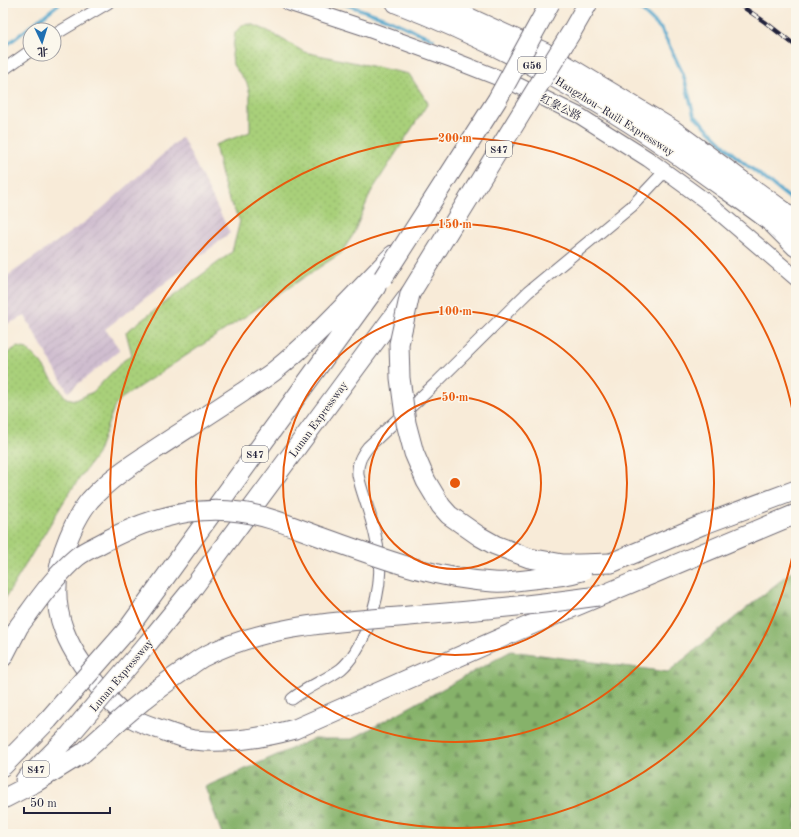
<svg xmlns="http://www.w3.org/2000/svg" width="799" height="837" font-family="'Old Standard TT','Noto Serif SC',serif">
<defs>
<pattern id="industrial-furrows" width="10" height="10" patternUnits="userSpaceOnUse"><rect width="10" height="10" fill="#cfbdcf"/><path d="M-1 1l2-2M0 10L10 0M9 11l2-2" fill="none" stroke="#b1a2b3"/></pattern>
<pattern id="grass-dots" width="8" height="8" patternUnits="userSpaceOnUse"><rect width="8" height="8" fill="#a9d07a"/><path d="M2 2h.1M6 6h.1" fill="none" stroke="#91b26a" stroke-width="1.8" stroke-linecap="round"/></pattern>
<pattern id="forest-firs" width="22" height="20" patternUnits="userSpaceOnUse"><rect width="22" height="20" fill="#86b26a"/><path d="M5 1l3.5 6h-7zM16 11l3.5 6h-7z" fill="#6d9058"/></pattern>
</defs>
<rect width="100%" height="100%" fill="#fbf7ec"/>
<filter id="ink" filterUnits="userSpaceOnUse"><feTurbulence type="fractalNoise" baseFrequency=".025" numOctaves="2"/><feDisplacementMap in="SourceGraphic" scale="8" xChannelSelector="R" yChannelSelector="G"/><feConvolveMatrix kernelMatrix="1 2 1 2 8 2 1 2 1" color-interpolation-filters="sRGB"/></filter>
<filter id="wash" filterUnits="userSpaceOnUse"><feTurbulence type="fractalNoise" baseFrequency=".012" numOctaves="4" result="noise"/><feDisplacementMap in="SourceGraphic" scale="16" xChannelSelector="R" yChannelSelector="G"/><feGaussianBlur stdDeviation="0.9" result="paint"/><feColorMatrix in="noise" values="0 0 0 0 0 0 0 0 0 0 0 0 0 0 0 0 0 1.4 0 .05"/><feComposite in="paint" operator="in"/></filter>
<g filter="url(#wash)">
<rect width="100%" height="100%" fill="#f8ebd8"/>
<path fill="url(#industrial-furrows)" d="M 182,137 L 230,233 L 105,329 L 120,350 L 68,392 L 25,316 L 3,326 L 3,279 L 95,215 Z"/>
<path fill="url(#grass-dots)" stroke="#66795a" d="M 251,24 L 268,31 L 304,52 L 409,74 L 428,103 L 371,192 L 353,235 L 341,253 L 122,398 L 115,405 L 97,454 L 69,493 L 3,602 L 3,356 L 17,347 L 27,349 L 40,362 L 66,398 L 76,400 L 93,392 L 123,361 L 132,355 L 126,332 L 232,252 L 240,221 L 226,193 L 215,145 L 250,132 L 250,94 L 247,83 L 233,65 L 232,55 L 235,33 L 242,25 Z"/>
<path fill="url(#forest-firs)" stroke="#546a52" d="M 796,568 L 796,834 L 222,834 L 205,787 L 313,739 L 352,739 L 511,651 L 668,672 Z"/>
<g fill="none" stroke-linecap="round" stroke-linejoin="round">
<path stroke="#50a4cb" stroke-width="3.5" d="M 342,3 L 385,18 L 433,39
M 634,3 L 661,29 L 683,74 L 694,115 L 734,155 L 796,203
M 482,4 L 483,3
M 3,46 L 8,44 L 60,3"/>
</g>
</g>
<g filter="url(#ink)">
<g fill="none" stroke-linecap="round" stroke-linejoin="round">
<defs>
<path id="minor" d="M 54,35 L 108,3
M 3,70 L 30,51
M 292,699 C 307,687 326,680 341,669 C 354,658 362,641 368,626 C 383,586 383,559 371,519 C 367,504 361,490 358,475 C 357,463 361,456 368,447 L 435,384 L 528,292 L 632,206 L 665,171"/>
<path id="secondary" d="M 289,3 L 365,28 L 453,60 L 519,86 L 580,116 L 648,159 L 707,202 L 796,278"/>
<path id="motorway" d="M 396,3 C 506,45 608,104 703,173 C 726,190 750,205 772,223 C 780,231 788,239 796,247
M 437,3 L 544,52 L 673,130 L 782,210 L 796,223
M 393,255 C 354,295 317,337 273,372 C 264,379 253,385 243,392 C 213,412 183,431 154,450 C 131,465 108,480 90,500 C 78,514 70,533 64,550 C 43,612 70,652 108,698 C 121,715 140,723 159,729 C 170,733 182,738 194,740 C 228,744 262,738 295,729 L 519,630 L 796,514
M 611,563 L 702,525 L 796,490
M 127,630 L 376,287
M 149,642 L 190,592 L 410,294
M 3,657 L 19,626 L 28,614
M 3,766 L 48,720
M 25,780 L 68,737
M 5,798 L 36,782 L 83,753"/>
</defs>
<use href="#minor" stroke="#6d6872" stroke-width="13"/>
<use href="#secondary" stroke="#6d6872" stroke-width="17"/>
<use href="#motorway" stroke="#6d6872" stroke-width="21"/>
<use href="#minor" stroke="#fff" stroke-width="11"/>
<use href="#secondary" stroke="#fff" stroke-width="15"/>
<use href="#motorway" stroke="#fff" stroke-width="19"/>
<defs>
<path id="rail" d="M 737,3 L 765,22 L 796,46"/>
</defs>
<use href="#rail" stroke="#22223b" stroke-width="4.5"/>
<use href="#rail" stroke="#fbf7ec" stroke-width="3" stroke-dasharray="9" stroke-linecap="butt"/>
<defs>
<path id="motorway-bridge" d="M 588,3 L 572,31 L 410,294 L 399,344 L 400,378 L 406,423 L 414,453 L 426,481 L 441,506 L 449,515 L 479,536 L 495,545 L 529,558 L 563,564 L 579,564 L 611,563
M 383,278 L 497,100 L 550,3
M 28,614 C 43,593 58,573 77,557 C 83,552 92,548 98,545 C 141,521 191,505 240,512 C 270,516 298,529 327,539 C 381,558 435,579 493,582 C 508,583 525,580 541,578 C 555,577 569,575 582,571
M 48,720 L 127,630
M 68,737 L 149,642
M 83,753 C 115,724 147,695 183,671 C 190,666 196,661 203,657 C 266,624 340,622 409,616 C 472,611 535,605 598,596"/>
</defs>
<use href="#motorway-bridge" stroke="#6d6872" stroke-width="21" stroke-linecap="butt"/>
<use href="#motorway-bridge" stroke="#fff" stroke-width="19"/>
</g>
</g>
<g fill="none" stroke="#e8590c" stroke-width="2">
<circle cx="455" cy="483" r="86"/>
<circle cx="455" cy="483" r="172"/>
<circle cx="455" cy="483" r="259"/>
<path d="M796 537A345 345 0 1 1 796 429"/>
</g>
<g text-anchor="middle" stroke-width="3" stroke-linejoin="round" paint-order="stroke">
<g fill="#fbf7ec" stroke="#636270" stroke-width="1">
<rect x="518" y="57" width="28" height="16" rx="3"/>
<rect x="486" y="141" width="26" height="16" rx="3"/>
<rect x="242" y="446" width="26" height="16" rx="3"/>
<rect x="23" y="761" width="26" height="16" rx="3"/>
</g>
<g font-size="10" font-weight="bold" fill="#22223b">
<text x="532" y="69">G56</text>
<text x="499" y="153">S47</text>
<text x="255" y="458">S47</text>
<text x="36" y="773">S47</text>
</g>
<g font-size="11" fill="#22223b" stroke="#fbf7ec">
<text transform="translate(561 107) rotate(27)" y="4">红象公路</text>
<text transform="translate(615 116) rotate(32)" y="4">Hangzhou–Ruili Expressway</text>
<text transform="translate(318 419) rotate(-54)" y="4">Lunan Expressway</text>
<text transform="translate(121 675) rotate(-50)" y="4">Lunan Expressway</text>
</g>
</g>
<circle cx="455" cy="483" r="6" fill="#e8590c" stroke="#fbf7ec" stroke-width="2"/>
<g font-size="12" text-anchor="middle" font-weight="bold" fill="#e8590c" stroke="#fbf7ec" stroke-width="3" stroke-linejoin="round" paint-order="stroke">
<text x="455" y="142">200 m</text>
<text x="455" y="228">150 m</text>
<text x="455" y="315">100 m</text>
<text x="455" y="401">50 m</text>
</g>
<rect width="799" height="837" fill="none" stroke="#fbf7ec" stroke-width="16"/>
<g transform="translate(42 42) rotate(176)"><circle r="19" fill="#fbf7ec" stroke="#a4a2a5"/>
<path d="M0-3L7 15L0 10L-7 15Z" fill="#1f6fb2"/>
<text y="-6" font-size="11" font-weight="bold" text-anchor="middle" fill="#22223b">北</text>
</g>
<path d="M24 807v6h86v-6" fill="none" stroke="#22223b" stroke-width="2"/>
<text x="30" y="807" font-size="12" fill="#22223b" stroke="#fbf7ec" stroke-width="3" paint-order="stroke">50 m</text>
</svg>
